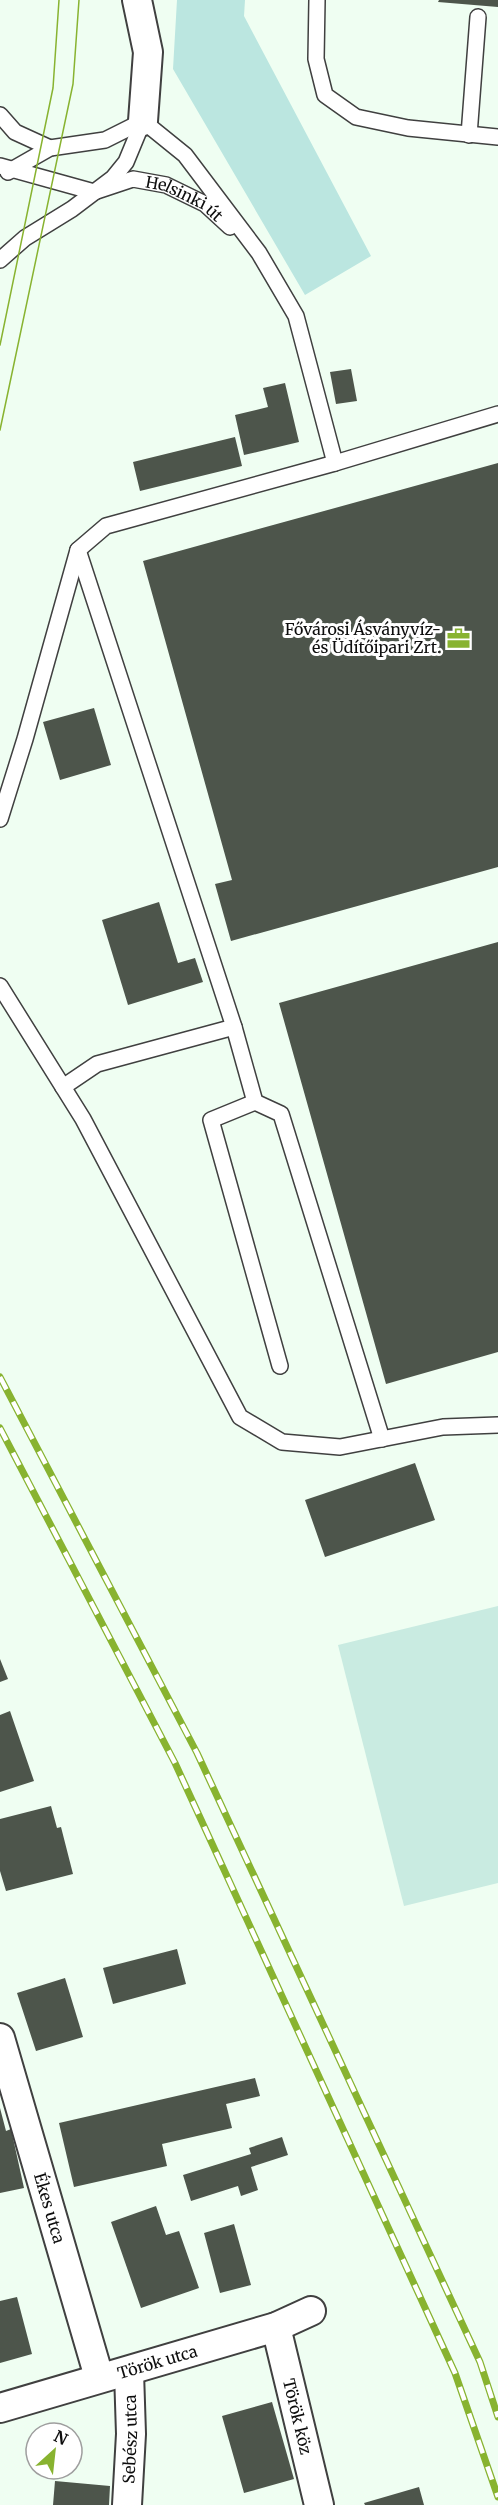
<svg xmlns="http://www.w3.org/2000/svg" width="498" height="2505" font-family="Merriweather,serif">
<rect width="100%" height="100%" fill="#effef2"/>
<path fill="#bbe6e0" d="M 177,0 L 245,0 L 244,16 L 371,256 L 305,295 L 173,69 Z"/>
<path fill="#c9ebe1" d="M 498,1606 L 498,1883 L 404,1906 L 338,1645 Z"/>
<path fill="#4d554b" d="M 439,0 L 498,0 L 498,7 L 438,2 Z
M 351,369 L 357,401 L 336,404 L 330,372 Z
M 285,383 L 299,442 L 244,455 L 235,415 L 268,407 L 263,388 Z
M 235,437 L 242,466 L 140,491 L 133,462 Z
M 498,463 L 498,867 L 231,941 L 215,884 L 232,880 L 143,561 Z
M 94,708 L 111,765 L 60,780 L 43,722 Z
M 159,902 L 178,963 L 195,958 L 203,982 L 128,1005 L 102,920 Z
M 498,942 L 498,1352 L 386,1384 L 279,1003 Z
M 415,1463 L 435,1520 L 325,1557 L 305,1500 Z
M 0,1659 L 8,1679 L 0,1682 Z
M 10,1711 L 34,1781 L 0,1792 L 0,1715 Z
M 51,1806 L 57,1828 L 61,1827 L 73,1874 L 6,1891 L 0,1871 L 0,1819 Z
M 177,1949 L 186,1984 L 113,2004 L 103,1968 Z
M 65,1978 L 83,2037 L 36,2051 L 17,1993 Z
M 255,2078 L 260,2096 L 226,2104 L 232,2128 L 162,2144 L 167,2166 L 74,2187 L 59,2123 Z
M 0,2108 L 6,2131 L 11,2129 L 24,2188 L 0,2193 Z
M 282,2137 L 288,2155 L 251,2167 L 258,2190 L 241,2196 L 238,2186 L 191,2201 L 183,2175 L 251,2154 L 249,2148 Z
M 156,2206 L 166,2235 L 179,2231 L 199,2288 L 141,2308 L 111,2222 Z
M 234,2224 L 251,2285 L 220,2293 L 204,2233 Z
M 17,2297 L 32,2354 L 0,2363 L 0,2301 Z
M 272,2402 L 294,2479 L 244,2493 L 222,2416 Z
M 55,2481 L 110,2486 L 109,2505 L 53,2505 Z
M 419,2487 L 424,2505 L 365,2505 L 364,2503 Z"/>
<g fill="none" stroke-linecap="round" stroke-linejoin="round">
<defs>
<g id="lane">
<path d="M 317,0 L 316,59 L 325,95 L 356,117 L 408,128 L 498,137"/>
<path d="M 0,115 L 15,132 L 50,148"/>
<path d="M 143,121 L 185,155 L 259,253 L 296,316 L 335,463"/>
<path d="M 469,135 L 478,17"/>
<path id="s1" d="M 0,166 L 94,192 L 133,179 L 166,185 L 205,204 L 230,227"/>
<path d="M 8,172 L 50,148 L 105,140 L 143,121"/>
<path d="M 0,260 L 25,238 L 72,209 L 113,178 L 126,162 L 143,121"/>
<path d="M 78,550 L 234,1027 L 255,1102 L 281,1114 L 382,1439"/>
<path d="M 0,819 L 25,739 L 78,550 L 106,526 L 335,463 L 498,414"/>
<path d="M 0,986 L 83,1119 L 240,1417 L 282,1442 L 340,1447 L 443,1427 L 498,1425"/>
<path d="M 63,1087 L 97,1064 L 234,1027"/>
<path d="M 255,1102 L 211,1120 L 280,1366"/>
</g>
<g id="street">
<path d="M 137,0 L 148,52 L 143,121"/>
<path id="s2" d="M 0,2038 L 99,2377"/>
<path id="s3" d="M 276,2327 L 319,2505"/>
<path id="s4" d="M 0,2408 L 276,2327 L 311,2311"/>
<path id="s5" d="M 127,2505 L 131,2434 L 129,2372"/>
</g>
</defs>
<use href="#lane" stroke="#404040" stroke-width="18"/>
<use href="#street" stroke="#404040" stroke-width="32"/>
<use href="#lane" stroke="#fff" stroke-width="15"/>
<use href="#street" stroke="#fff" stroke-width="28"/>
<path stroke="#88b330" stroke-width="1.5" d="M 0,345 L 53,88 L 59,0
M 0,430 L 73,84 L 79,0"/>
<defs>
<path id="rail" d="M 0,1377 L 197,1753 L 480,2362 L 498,2417
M 0,1428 L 175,1763 L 455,2373 L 498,2497"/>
</defs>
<use href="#rail" stroke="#88b330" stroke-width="7"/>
<use href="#rail" stroke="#fff" stroke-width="4.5" stroke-dasharray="14" stroke-linecap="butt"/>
</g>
<defs>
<symbol id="office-bare" viewBox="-9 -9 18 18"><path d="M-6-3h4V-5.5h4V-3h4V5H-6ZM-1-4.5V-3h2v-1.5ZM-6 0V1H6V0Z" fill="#88b330" stroke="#fff" stroke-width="2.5" paint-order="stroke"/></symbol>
</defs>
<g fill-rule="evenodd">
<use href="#office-bare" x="442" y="622" width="33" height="33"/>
</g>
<g text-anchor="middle" stroke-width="6" stroke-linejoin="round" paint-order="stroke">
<g font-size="16" fill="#0d0d0d" stroke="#fff">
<text dy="6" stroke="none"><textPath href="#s1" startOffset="194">Helsinki út</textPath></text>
<text dy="6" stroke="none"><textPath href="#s2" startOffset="177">Ékes utca</textPath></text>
<text dy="6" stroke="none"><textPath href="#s4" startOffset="164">Török utca</textPath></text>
<text dy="6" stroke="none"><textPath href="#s3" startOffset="92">Török köz</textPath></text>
<text dy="6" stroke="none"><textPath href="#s5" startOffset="66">Sebész utca</textPath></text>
</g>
<g font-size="16" fill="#0d0d0d" stroke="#fff" text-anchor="end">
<text x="441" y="635">Fővárosi Ásványvíz-<tspan x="441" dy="18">és Üdítőipari Zrt.</tspan></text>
</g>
</g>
<g transform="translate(54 2451) rotate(27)"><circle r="28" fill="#ffffff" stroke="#9e9e9e" stroke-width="1.5"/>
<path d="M0-4.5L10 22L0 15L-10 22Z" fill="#88b330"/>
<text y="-9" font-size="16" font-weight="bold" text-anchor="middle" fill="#0d0d0d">N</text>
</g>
</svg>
